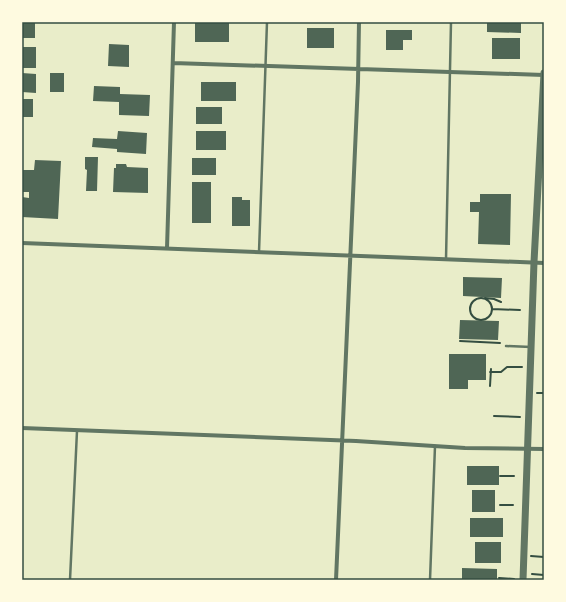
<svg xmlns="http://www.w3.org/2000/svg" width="566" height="602" font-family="Rubik,sans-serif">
<rect width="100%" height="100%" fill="#e9edc9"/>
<path fill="#4f6655" d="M 22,22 L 35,22 L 35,38 L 22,38 Z
M 487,22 L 521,22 L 521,33 L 487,32 Z
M 195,23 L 229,23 L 229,42 L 195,42 Z
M 307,28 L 334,28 L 334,48 L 307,48 Z
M 386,30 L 412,30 L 412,40 L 403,40 L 403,50 L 386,50 Z
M 492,38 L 520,38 L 520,59 L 492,59 Z
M 109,44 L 129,45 L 129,67 L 108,66 Z
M 22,47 L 36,47 L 36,68 L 22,68 Z
M 22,73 L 36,74 L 36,93 L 22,92 Z
M 50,73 L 64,73 L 64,92 L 50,92 Z
M 201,82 L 236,82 L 236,101 L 201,101 Z
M 94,86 L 120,87 L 120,94 L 150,95 L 149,116 L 119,115 L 119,102 L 93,101 Z
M 22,99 L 33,99 L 33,117 L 22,117 Z
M 196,107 L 222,107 L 222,124 L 196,124 Z
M 118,131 L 147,133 L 146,154 L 117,152 L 117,149 L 92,147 L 93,138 L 117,139 Z
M 196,131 L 226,131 L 226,150 L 196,150 Z
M 85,157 L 98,157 L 97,191 L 86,191 L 87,170 L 85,169 Z
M 192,158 L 216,158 L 216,175 L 192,175 Z
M 35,160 L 61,161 L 58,219 L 22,217 L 22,197 L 29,198 L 29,192 L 22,192 L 22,170 L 34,170 Z
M 116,164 L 126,164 L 127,167 L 148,168 L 148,193 L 113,192 L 114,168 L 116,168 Z
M 192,182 L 211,182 L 211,223 L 192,223 Z
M 480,194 L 511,194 L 510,245 L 478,244 L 479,212 L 470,212 L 470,202 L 480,202 Z
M 232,197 L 242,197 L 242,200 L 250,200 L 250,226 L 232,226 Z
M 463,277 L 502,278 L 501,298 L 463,296 Z
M 460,320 L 499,321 L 498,340 L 459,339 Z
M 449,354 L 486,354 L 486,380 L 468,380 L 468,389 L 449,389 Z
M 467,466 L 499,466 L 499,485 L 467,485 Z
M 472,490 L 495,490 L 495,512 L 472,512 Z
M 470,518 L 503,518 L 503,537 L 470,537 Z
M 475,542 L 501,542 L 501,563 L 475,563 Z
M 462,568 L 497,569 L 497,580 L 462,580 Z"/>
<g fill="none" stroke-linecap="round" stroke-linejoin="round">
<path stroke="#344e41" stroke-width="2" d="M 485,298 L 494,299 L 501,302
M470 309a11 11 0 1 1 22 0a11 11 0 1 1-22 0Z
M 492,309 L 520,310
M 460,341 L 500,343
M 490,372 L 501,372 L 507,367 L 522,367
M 490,386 L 491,369
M 537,393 L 544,393
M 494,416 L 520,417
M 500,476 L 514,476
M 500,505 L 513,505
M 531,556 L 544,557
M 532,574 L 544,575
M 499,578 L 514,579"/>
<path stroke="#617663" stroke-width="2.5" d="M 259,252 L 267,22
M 446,259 L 451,22
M 506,346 L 531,347
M 70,580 L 77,431
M 430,580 L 435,446"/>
<path stroke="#617663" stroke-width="4" d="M 173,63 L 544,75
M 22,243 L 544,263
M 167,248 L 174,22
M 22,428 L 356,441 L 465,448 L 544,449
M 336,580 L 358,82 L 359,22"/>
<path stroke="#617663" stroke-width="7" d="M 523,580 L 534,262 L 544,73"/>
</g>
<rect width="566" height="602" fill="none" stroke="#fefae0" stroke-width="46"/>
<rect x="23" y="23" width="520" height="556" fill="none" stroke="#344e41" stroke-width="1.5"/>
</svg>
